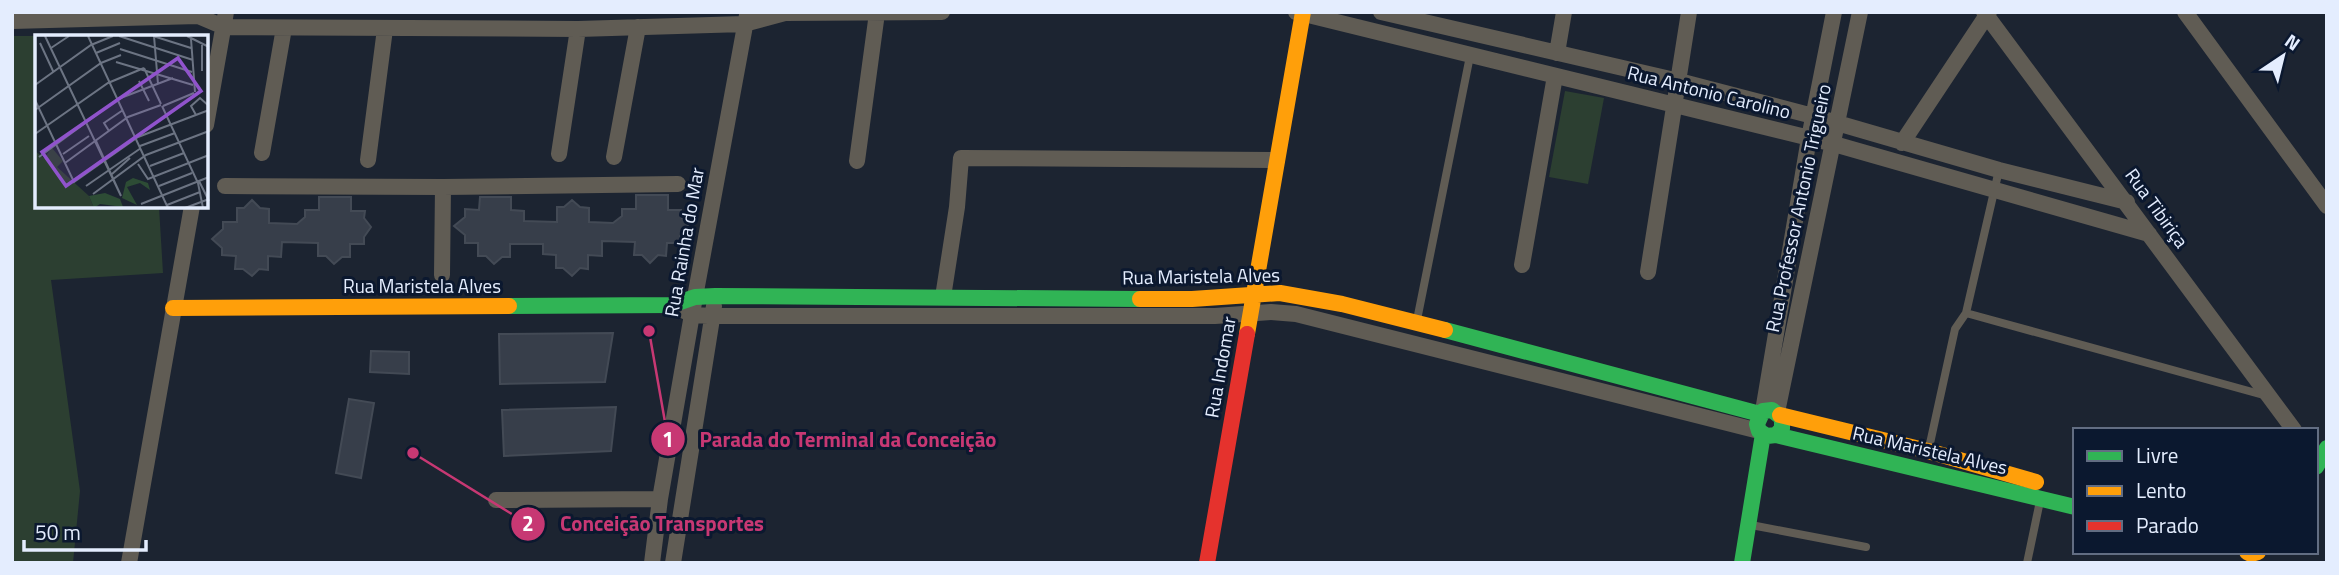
<svg xmlns="http://www.w3.org/2000/svg" width="2339" height="575" font-family="'Titillium Web',sans-serif">
<rect width="100%" height="100%" fill="#1c2431"/>
<path fill="#2c3f31" d="M 12,36 L 148,36 L 37,37 L 37,206 L 159,207 L 163,273 L 51,280 L 80,491 L 73,563 L 12,563 Z
M 1565,91 L 1604,98 L 1588,184 L 1549,177 Z"/>
<path fill="#373e4a" stroke="#434a55" stroke-width="2" d="M 636,195 L 668,195 L 668,210 L 681,210 L 681,217 L 688,226 L 680,236 L 680,243 L 667,243 L 666,256 L 658,255 L 650,263 L 642,255 L 634,255 L 635,242 L 602,241 L 602,256 L 588,255 L 588,269 L 580,268 L 572,276 L 563,268 L 556,268 L 556,255 L 543,254 L 543,244 L 510,244 L 510,257 L 502,257 L 494,264 L 486,256 L 478,256 L 478,243 L 465,243 L 465,235 L 454,226 L 465,217 L 465,209 L 479,210 L 480,197 L 511,197 L 511,210 L 524,211 L 524,221 L 557,222 L 557,207 L 564,207 L 572,200 L 580,207 L 589,208 L 589,222 L 613,223 L 622,216 L 622,209 L 636,209 Z
M 319,197 L 351,197 L 351,211 L 365,211 L 364,218 L 371,227 L 364,237 L 364,244 L 350,244 L 350,257 L 342,257 L 334,264 L 326,256 L 318,256 L 318,243 L 282,242 L 281,257 L 268,256 L 268,270 L 259,269 L 252,276 L 243,269 L 235,269 L 236,256 L 222,255 L 222,248 L 212,239 L 223,229 L 223,222 L 237,222 L 237,208 L 244,208 L 252,200 L 260,208 L 269,209 L 269,223 L 297,224 L 305,217 L 305,210 L 319,210 Z
M 613,333 L 605,382 L 500,384 L 499,334 Z
M 371,351 L 409,352 L 409,374 L 370,372 Z
M 349,399 L 374,403 L 361,478 L 336,473 Z
M 616,407 L 611,451 L 504,456 L 502,410 Z"/>
<g fill="none" stroke-linecap="round" stroke-linejoin="round">
<path stroke="#605c54" stroke-width="8" d="M 1966,313 L 2267,396
M 1417,320 L 1470,56
M 1929,448 L 1955,329 L 1966,313 L 1999,170
M 1751,525 L 1866,547
M 2027,563 L 2040,501"/>
<path stroke="#605c54" stroke-width="16" d="M 1296,12 L 1834,144 L 2149,234
M 1381,12 L 1679,81 L 1813,116 L 1999,170 L 2127,202
M 1984,12 L 2294,430
M 2185,12 L 2327,206
M 198,16 L 224,27 L 578,29 L 744,24 L 785,13 L 942,12
M 12,21 L 198,16 L 205,13
M 1557,53 L 1564,12
M 206,125 L 226,12
M 1902,143 L 1989,12
M 262,153 L 284,28
M 559,154 L 578,29
M 614,157 L 638,27
M 368,160 L 385,29
M 857,161 L 877,13
M 225,186 L 443,187 L 678,184
M 1522,265 L 1555,76
M 1648,272 L 1689,12
M 442,275 L 443,187
M 943,297 L 957,207 L 961,158 L 1277,160
M 672,305 L 693,315 L 713,316 L 1215,316 L 1271,312 L 1296,314 L 1759,431
M 1763,411 L 1809,138 L 1834,12
M 1777,412 L 1860,12
M 496,500 L 660,499
M 129,563 L 192,206
M 652,563 L 660,499 L 695,297 L 747,15
M 673,563 L 714,306"/>
<path stroke="#30b455" stroke-width="16" d="M 509,306 L 672,305 L 695,297 L 715,296 L 1140,299
M 1445,330 L 1760,414
M 1776,435 L 1782,429 L 1782,418 L 1772,410 L 1763,411 L 1757,424 L 1759,431 L 1767,436 L 1776,435 L 2075,507
M 2316,467 L 2327,448
M 1742,563 L 1763,434"/>
<path stroke="#ff9f0a" stroke-width="16" d="M 1140,299 L 1192,299 L 1280,293 L 1342,304 L 1445,330
M 173,308 L 509,306
M 1247,334 L 1303,12
M 1780,415 L 1928,451 L 2036,482
M 2247,552 L 2251,554 L 2258,552"/>
<path stroke="#e5322d" stroke-width="16" d="M 1207,563 L 1247,334"/>
</g>
<g text-anchor="middle" stroke-width="6" stroke-linejoin="round" paint-order="stroke">
<g font-size="19" fill="#e4edfe" stroke="#0b182f">
<text transform="translate(1709 92) rotate(14)" y="7">Rua Antonio Carolino</text>
<text transform="translate(1798 208) rotate(-78)" y="7">Rua Professor Antonio Trigueiro</text>
<text transform="translate(2157 208) rotate(54)" y="7">Rua Tibiriça</text>
<text transform="translate(684 242) rotate(-80)" y="7">Rua Rainha do Mar</text>
<text transform="translate(1201 276) rotate(-1)" y="7">Rua Maristela Alves</text>
<text x="422" y="293">Rua Maristela Alves</text>
<text transform="translate(1220 367) rotate(-80)" y="7">Rua Indomar</text>
<text transform="translate(1930 450) rotate(13)" y="7">Rua Maristela Alves</text>
</g>
</g>
<g transform="translate(35 35)">
<rect width="173" height="173" fill="#1c2431"/>
<path d="M 17,113 L 28,126 L 22,132 L 54,161 L 59,173 L 0,173 L 0,116 L 9,123 Z" fill="#2c3f31"/>
<path d="M 98,143 L 113,148 L 115,155 L 105,148 L 92,152 L 102,170 L 87,163 L 91,147 ZM 70,158 L 85,164 L 88,172 L 65,169 L 59,173 L 54,161 Z" fill="#2d4c35"/>
<path fill="none" stroke="#6c7483" stroke-width="2" d="M 10,1 L 86,161 L 61,106M 53,1 L 119,143M 84,1 L 158,25M 118,1 L 156,13M 119,1 L 123,49M 152,1 L 174,12M 156,4 L 160,57M 5,8 L 18,36M 16,13 L 34,1M 85,14 L 157,37M 61,18 L 85,8M 81,27 L 158,50M 109,33 L 126,69M 167,36 L 167,10M 104,46 L 114,66M 0,50 L 56,10 L 78,1M 0,65 L 39,147 L 103,102 L 174,75M 127,71 L 163,148 L 168,173M 128,71 L 159,58M 0,75 L 66,28 L 86,20M 161,80 L 156,71 L 165,63 L 174,71M 74,96 L 69,88 L 88,75M 0,99 L 73,48 L 109,33M 105,111 L 140,98M 28,119 L 54,101M 4,122 L 83,64 L 138,43M 30,128 L 93,82 L 126,70M 103,129 L 113,144 L 174,120M 115,131 L 149,118M 77,139 L 95,123M 119,143 L 133,173M 164,146 L 174,166M 51,151 L 106,113M 124,151 L 157,138M 58,159 L 111,120 L 174,96M 106,169 L 174,142M 132,170 L 165,157M 150,173 L 174,164"/>
<path fill="#9053cc" fill-opacity="0.15" stroke="#9053cc" stroke-width="3.5" d="M 143,23 L 166,56 L 31,151 L 7,117 Z"/>
<rect width="173" height="173" fill="none" stroke="#e4edfe" stroke-width="3.5"/>
</g>
<path fill="none" stroke="#c73873" stroke-width="2.5" d="M649 331L668 439M413 453L528 524"/>
<g fill="#c73873" stroke="#0b182f" stroke-width="2.5">
<circle cx="649" cy="331" r="7"/>
<circle cx="413" cy="453" r="7"/>
<circle cx="668" cy="439" r="18"/>
<circle cx="528" cy="524" r="18"/>
</g>
<g font-size="21" text-anchor="middle" font-weight="bold" fill="#fff">
<text x="668" y="447">1</text>
<text x="528" y="531">2</text>
</g>
<g font-size="21" text-anchor="middle" font-weight="bold" fill="#c73873" stroke="#0b182f" stroke-width="6" stroke-linejoin="round" paint-order="stroke">
<text x="848" y="447">Parada do Terminal da Conceição</text>
<text x="662" y="531">Conceição Transportes</text>
</g>
<rect width="2339" height="575" fill="none" stroke="#e4edfe" stroke-width="28"/>
<rect x="2073" y="428" width="245" height="126" fill="#0b182f" stroke="#626d82" stroke-width="2"/>
<rect x="2087" y="451" width="35" height="10" fill="#30b455" stroke="#626d82" stroke-width="2"/>
<text x="2136" y="463" font-size="21" fill="#e4edfe">Livre</text>
<rect x="2087" y="486" width="35" height="10" fill="#ff9f0a" stroke="#626d82" stroke-width="2"/>
<text x="2136" y="498" font-size="21" fill="#e4edfe">Lento</text>
<rect x="2087" y="521" width="35" height="10" fill="#e5322d" stroke="#626d82" stroke-width="2"/>
<text x="2136" y="533" font-size="21" fill="#e4edfe">Parado</text>
<g transform="translate(2283 56) rotate(35)" stroke="#0b182f" stroke-width="5" paint-order="stroke">
<path d="M0-5L12 26L0 18L-12 26Z" fill="#e4edfe"/>
<text y="-10" font-size="19" font-weight="bold" text-anchor="middle" fill="#e4edfe">N</text>
</g>
<path d="M24 540v10h122v-10" fill="none" stroke="#e4edfe" stroke-width="3.5"/>
<text x="35" y="540" font-size="21" fill="#e4edfe" stroke="#0b182f" stroke-width="5" paint-order="stroke">50 m</text>
</svg>
